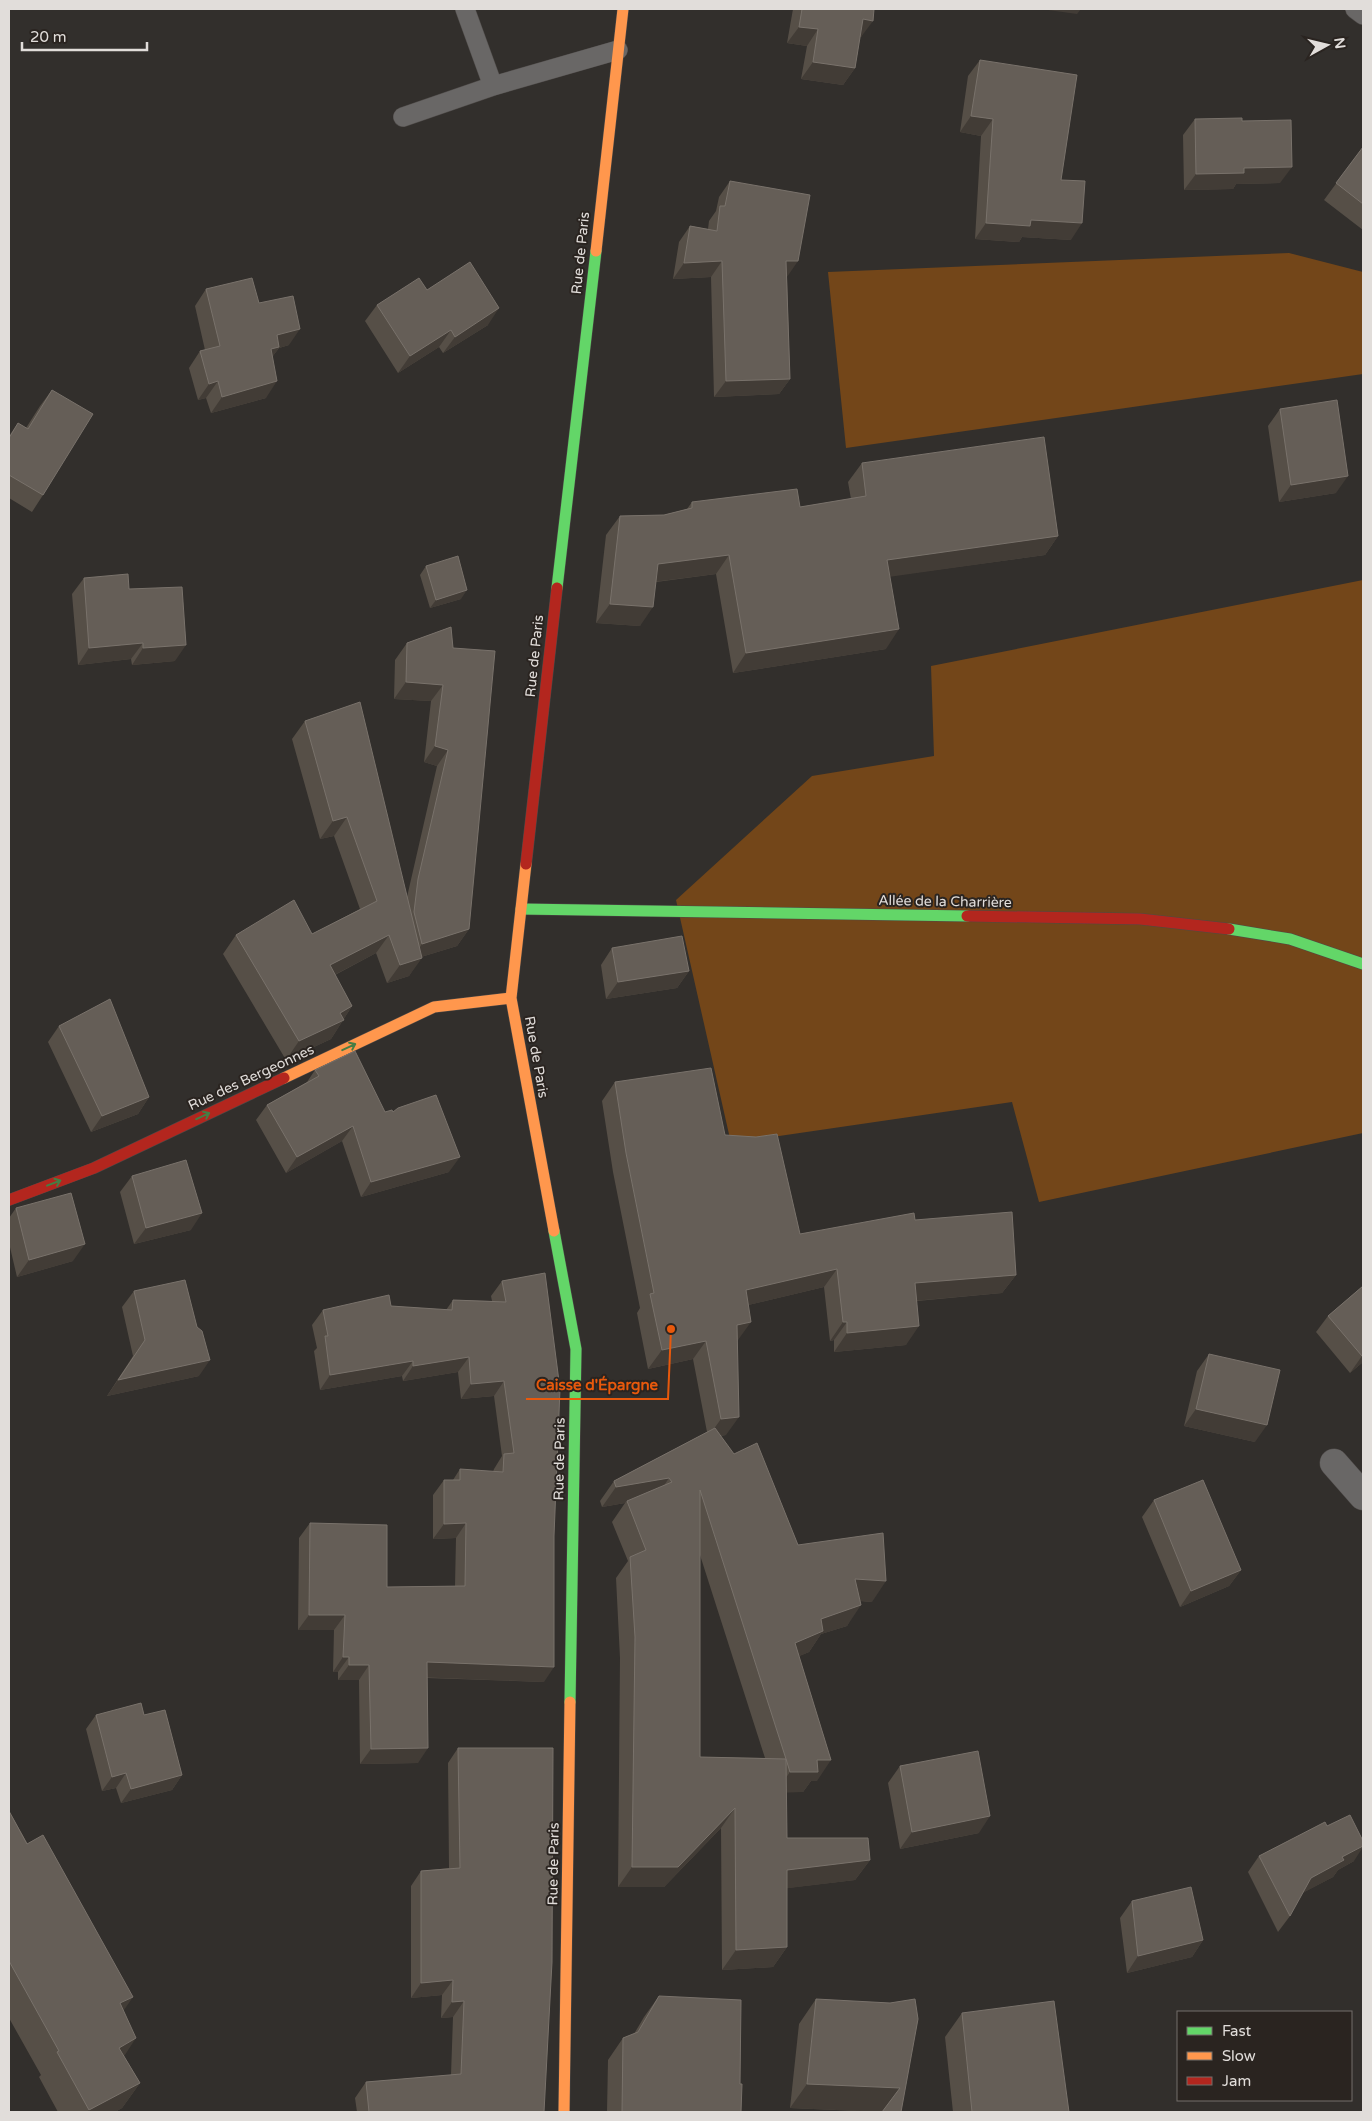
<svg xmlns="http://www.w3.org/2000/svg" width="1372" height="2121" font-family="'Varela Round',sans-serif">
<rect width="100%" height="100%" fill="#322f2c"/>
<path fill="#734619" d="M 1289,253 L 1363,272 L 1363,374 L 846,448 L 828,272 Z
M 1363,580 L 1363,1133 L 1039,1202 L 1012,1102 L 731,1143 L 676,900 L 812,776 L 934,756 L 931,666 Z"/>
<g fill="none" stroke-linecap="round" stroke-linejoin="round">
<defs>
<path id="lane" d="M 465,9 L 493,86 L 618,50
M 1355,9 L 1363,15
M 403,117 L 493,86"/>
<path id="street" d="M 1334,1463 L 1363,1496"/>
<path id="fast" d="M 557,588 L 596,251
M 521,909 L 967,916
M 1229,929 L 1290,939 L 1363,964
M 554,1231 L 576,1349 L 570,1702"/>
<path id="slow" d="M 596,251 L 623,9
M 526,864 L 511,998 L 554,1231
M 284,1078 L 434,1007 L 511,998
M 564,2112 L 570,1702"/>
<path id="jam" d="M 526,864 L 557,588
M 967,916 L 1140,919 L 1229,929
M 9,1200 L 94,1168 L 284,1078"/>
</defs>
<use href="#lane" stroke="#4e4a48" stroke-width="20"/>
<use href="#street" stroke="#4e4a48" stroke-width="29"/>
<use href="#fast" stroke="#4e4a48" stroke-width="12"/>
<use href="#slow" stroke="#4e4a48" stroke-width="12"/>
<use href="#jam" stroke="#4e4a48" stroke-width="12"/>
<use href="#lane" stroke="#696766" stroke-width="19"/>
<use href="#street" stroke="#696766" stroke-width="28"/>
<use href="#fast" stroke="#63d668" stroke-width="11"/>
<use href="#slow" stroke="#ff974d" stroke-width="11"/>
<use href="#jam" stroke="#b3261e" stroke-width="11"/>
</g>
<path fill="#564f47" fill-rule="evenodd" d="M 793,9 L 874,9 L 861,37 L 860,37 L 855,68 L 843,85 L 801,79 L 807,46 L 787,43 Z
M 980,60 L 1061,180 L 1071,240 L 1022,237 L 1019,242 L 975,239 L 981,136 L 960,132 L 968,76 Z
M 1195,119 L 1242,121 L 1280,183 L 1236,184 L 1233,189 L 1184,190 L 1183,135 Z
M 1363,147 L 1363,230 L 1324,200 Z
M 730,181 L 787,277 L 790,379 L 779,394 L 714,397 L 711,277 L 673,279 L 679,242 L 690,226 L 708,229 L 709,221 L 716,211 L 719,197 Z
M 206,289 L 259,303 L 289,345 L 279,348 L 272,357 L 266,398 L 211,413 L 206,398 L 198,400 L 189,368 L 200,351 L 205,350 L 195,306 Z
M 377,305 L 488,325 L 443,353 L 439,347 L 398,373 L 365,321 Z
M 52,390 L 43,495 L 32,512 L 9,498 L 9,436 L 18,423 L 26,428 L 40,406 Z
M 1280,409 L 1336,493 L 1279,502 L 1268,426 Z
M 862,463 L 1058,536 L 1045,555 L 890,576 L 886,649 L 733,673 L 716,574 L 656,582 L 640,626 L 596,623 L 606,535 L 620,516 L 664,515 L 687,509 L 692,502 L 800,507 L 851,499 L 848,482 Z
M 426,566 L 461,599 L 430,608 L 420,575 Z
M 84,578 L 129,589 L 175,661 L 132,665 L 131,659 L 78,665 L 72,594 Z
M 451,627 L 469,929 L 457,946 L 421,957 L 409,976 L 387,983 L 376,953 L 335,975 L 352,1006 L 331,1039 L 286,1060 L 223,954 L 236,935 L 312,934 L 360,909 L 334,836 L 320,839 L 292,739 L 305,721 L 407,897 L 437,766 L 424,762 L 431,701 L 394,699 L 395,660 L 407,643 Z
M 612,948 L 689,971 L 677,988 L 606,999 L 601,965 Z
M 59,1026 L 149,1097 L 138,1114 L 91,1132 L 48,1042 Z
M 315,1070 L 385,1112 L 393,1112 L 449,1172 L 361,1197 L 342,1141 L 286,1173 L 256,1120 L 267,1105 L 307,1082 Z
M 615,1082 L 725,1135 L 800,1234 L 915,1220 L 1016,1275 L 1002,1293 L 917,1301 L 906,1345 L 834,1352 L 834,1340 L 830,1341 L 824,1287 L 748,1305 L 738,1340 L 737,1341 L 726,1435 L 720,1436 L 798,1545 L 872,1602 L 860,1601 L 847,1626 L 821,1634 L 809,1652 L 799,1656 L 817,1781 L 811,1781 L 803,1792 L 786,1792 L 787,1838 L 870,1860 L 855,1880 L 787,1888 L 787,1947 L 773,1967 L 722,1970 L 721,1828 L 664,1887 L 618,1887 L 620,1658 L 616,1578 L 628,1561 L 612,1522 L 625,1503 L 602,1507 L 600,1501 L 614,1481 L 707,1432 L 693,1359 L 648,1369 L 637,1313 L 640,1308 L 613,1172 L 602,1101 ZM 700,1555 L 740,1680 L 765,1758 L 700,1757 Z
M 132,1176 L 191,1230 L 134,1244 L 120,1192 Z
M 16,1208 L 73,1261 L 17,1277 L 9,1243 L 9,1218 Z
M 545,1273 L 544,1682 L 427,1678 L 418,1763 L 360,1764 L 359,1680 L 338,1680 L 338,1672 L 333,1672 L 334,1630 L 298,1630 L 299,1538 L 310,1523 L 387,1587 L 455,1586 L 456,1538 L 433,1539 L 433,1495 L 444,1480 L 453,1480 L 460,1469 L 493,1472 L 494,1469 L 502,1456 L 494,1396 L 461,1399 L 458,1372 L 403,1381 L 402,1376 L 320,1390 L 314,1351 L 317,1348 L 312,1325 L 323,1310 L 391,1306 L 446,1310 L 453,1300 L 492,1301 L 491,1296 L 502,1281 Z
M 1363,1286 L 1363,1362 L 1350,1373 L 1316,1332 L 1328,1316 Z
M 134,1291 L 199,1376 L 107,1396 L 133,1356 L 122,1307 Z
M 1209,1354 L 1255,1442 L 1184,1426 L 1197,1371 Z
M 1154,1500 L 1241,1570 L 1229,1586 L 1180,1607 L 1142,1517 Z
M 96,1715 L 144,1715 L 182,1775 L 172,1790 L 121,1803 L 116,1788 L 102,1791 L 86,1729 Z
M 458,1748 L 544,2112 L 357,2112 L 355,2098 L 366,2082 L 451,2075 L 453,2017 L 441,2018 L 442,1995 L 411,1998 L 411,1886 L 421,1871 L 449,1868 L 448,1763 Z
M 900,1766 L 979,1833 L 900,1849 L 888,1783 Z
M 9,1811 L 123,2011 L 124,2056 L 140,2083 L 122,2108 L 115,2112 L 58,2112 L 39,2077 L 41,2075 L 9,2018 Z
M 1327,1826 L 1354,1861 L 1338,1870 L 1333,1877 L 1302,1893 L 1290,1916 L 1278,1932 L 1248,1872 L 1259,1856 Z
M 1132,1901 L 1203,1940 L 1192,1957 L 1127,1973 L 1120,1918 Z
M 659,1996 L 740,2084 L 741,2112 L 607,2112 L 608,2060 L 623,2038 L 634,2034 L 644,2017 Z
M 816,1999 L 882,2112 L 790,2108 L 799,2024 Z
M 962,2013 L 1069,2112 L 953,2112 L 945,2037 Z"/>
<path fill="#423c36" d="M 1041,9 L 1081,9 L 1077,14 Z
M 863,19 L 873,21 L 861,37 L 851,36 Z
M 799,27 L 818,29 L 807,46 L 787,43 Z
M 813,62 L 855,68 L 843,85 L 801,79 Z
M 971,116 L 993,119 L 981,136 L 960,132 Z
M 1292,167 L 1280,183 L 1236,184 L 1233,189 L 1184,190 L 1196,174 L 1244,168 Z
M 1031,220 L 1082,223 L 1071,240 L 1022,237 L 1019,242 L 975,239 L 986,223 Z
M 722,261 L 711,277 L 673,279 L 684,263 Z
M 786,261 L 798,261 L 787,277 L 775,277 Z
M 499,308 L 488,325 L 443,353 L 455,337 Z
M 300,329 L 289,345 L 279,348 L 267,364 L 259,366 L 277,335 Z
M 451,330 L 439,347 L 398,373 L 410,356 Z
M 790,379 L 779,394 L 714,397 L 726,381 Z
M 218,381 L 206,398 L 198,400 L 209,384 Z
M 277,381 L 266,398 L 211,413 L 222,397 Z
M 1348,476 L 1336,493 L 1279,502 L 1291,485 Z
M 1058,536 L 1045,555 L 874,579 L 887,560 Z
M 729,555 L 716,574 L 645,583 L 658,564 Z
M 467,590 L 461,599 L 430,608 L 436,600 Z
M 610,604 L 653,607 L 640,626 L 596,623 Z
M 899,629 L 886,649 L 733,673 L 746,653 Z
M 143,643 L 131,659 L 78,665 L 89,648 Z
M 186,645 L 175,661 L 132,665 L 143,648 Z
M 406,682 L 443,685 L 431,701 L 394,699 Z
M 435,746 L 448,750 L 437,766 L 424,762 Z
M 347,817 L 334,836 L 320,839 L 333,821 Z
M 469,929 L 457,946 L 411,960 L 422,944 Z
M 389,935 L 376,953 L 317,984 L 330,965 Z
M 422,958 L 409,976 L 387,983 L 400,965 Z
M 689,971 L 677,988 L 606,999 L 618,982 Z
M 352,1006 L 331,1039 L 286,1060 L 299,1041 Z
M 149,1097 L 138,1114 L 91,1132 L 102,1116 Z
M 353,1126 L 342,1141 L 286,1173 L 297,1157 Z
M 460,1157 L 449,1172 L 361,1197 L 371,1182 Z
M 202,1213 L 191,1230 L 134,1244 L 146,1228 Z
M 85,1244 L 73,1261 L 17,1277 L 29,1260 Z
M 837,1269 L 824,1287 L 732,1309 L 746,1290 Z
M 1016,1275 L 1002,1293 L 902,1302 L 915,1283 Z
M 751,1322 L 738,1340 L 724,1343 L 737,1325 Z
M 843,1322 L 847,1322 L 834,1340 L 830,1341 Z
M 919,1326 L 906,1345 L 834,1352 L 847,1333 Z
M 706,1341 L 693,1359 L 648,1369 L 662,1350 Z
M 1363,1355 L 1363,1362 L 1350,1373 L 1362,1356 Z
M 469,1357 L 458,1372 L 403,1381 L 413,1366 Z
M 210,1360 L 199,1376 L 107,1396 L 118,1380 Z
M 413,1361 L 402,1376 L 320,1390 L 330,1375 Z
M 504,1381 L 494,1396 L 461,1399 L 471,1384 Z
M 1196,1409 L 1267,1425 L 1255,1442 L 1184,1426 Z
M 739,1417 L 726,1435 L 708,1437 L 721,1419 Z
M 669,1478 L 655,1499 L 627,1501 L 625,1503 L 602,1507 L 616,1487 Z
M 466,1523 L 456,1538 L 433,1539 L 444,1524 Z
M 1241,1570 L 1229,1586 L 1180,1607 L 1191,1591 Z
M 855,1579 L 886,1581 L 872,1602 L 841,1599 Z
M 861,1605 L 847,1626 L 821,1634 L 809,1652 L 781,1664 L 795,1643 L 821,1619 Z
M 309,1615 L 345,1615 L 334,1630 L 298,1630 Z
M 343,1657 L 349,1657 L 338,1672 L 333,1672 Z
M 427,1662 L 554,1667 L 544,1682 L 417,1677 Z
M 349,1665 L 369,1665 L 359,1680 L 338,1680 Z
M 428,1748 L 418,1763 L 360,1764 L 371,1749 Z
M 817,1760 L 831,1760 L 817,1781 L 811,1781 L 803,1792 L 775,1793 L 790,1772 Z
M 126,1773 L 116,1788 L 102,1791 L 112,1777 Z
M 182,1775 L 172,1790 L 121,1803 L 131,1789 Z
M 735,1808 L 721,1828 L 664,1887 L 618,1887 L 632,1867 Z
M 990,1816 L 979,1833 L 900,1849 L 912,1832 Z
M 1363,1846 L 1363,1847 L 1354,1861 L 1338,1870 L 1333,1877 L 1299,1895 L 1311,1878 L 1342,1857 Z
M 870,1860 L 855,1880 L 773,1890 L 787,1870 Z
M 1203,1940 L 1192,1957 L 1127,1973 L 1138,1956 Z
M 787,1947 L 773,1967 L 722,1970 L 736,1950 Z
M 453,1980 L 442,1995 L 411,1998 L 421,1983 Z
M 133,1997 L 115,2023 L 120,2003 Z
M 464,2001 L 453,2017 L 441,2018 L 452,2002 Z
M 136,2038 L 119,2064 L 119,2048 Z
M 140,2083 L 122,2108 L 115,2112 L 88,2112 L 89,2110 Z
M 807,2084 L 900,2088 L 884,2112 L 790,2108 Z"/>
<path fill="#655e57" stroke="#79726b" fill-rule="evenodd" d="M 802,9 L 874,9 L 873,21 L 863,19 L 855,68 L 813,62 L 818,29 L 799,27 Z
M 980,60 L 1077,75 L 1061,180 L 1085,181 L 1082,223 L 1031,220 L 1030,226 L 986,223 L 993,119 L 971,116 Z
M 1242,118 L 1242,121 L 1291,120 L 1292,167 L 1244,168 L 1244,173 L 1196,174 L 1195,119 Z
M 1363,147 L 1363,204 L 1336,183 Z
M 730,181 L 810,195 L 798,261 L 786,261 L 790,379 L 726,381 L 722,261 L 684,263 L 690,226 L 717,231 L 720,206 L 725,206 Z
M 470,262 L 499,308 L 455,337 L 451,330 L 410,356 L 377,305 L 419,278 L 427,290 Z
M 252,278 L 259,303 L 293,296 L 300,329 L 277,335 L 279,347 L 271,349 L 277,381 L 222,397 L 218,381 L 209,384 L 200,351 L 220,346 L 206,289 Z
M 52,390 L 93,414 L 43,495 L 9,475 L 9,438 L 18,423 L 28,429 Z
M 1337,400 L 1348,476 L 1291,485 L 1280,409 Z
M 1044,437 L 1058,536 L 887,560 L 899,629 L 746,653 L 729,555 L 658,564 L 653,607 L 610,604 L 620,516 L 664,515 L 692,508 L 692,502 L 797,489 L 800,507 L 866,496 L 862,463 Z
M 458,556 L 467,590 L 436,600 L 426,566 Z
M 128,574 L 129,589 L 182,587 L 186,645 L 143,648 L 143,643 L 89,648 L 84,578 Z
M 451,627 L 453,648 L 495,651 L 469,929 L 422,944 L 414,912 L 418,879 L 448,750 L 435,746 L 443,685 L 406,682 L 407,643 Z
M 360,702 L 422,958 L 400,965 L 389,935 L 330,965 L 352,1006 L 340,1013 L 344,1020 L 299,1041 L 236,935 L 294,900 L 312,934 L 377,901 L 347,817 L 333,821 L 305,721 Z
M 682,936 L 689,971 L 618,982 L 612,948 Z
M 110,999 L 149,1097 L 102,1116 L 59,1026 Z
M 355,1051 L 385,1112 L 392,1110 L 393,1112 L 398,1108 L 436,1095 L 460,1157 L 371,1182 L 353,1126 L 297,1157 L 267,1105 L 319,1076 L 315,1070 Z
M 711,1068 L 725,1135 L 756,1137 L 777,1134 L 800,1234 L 914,1213 L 915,1220 L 1012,1212 L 1016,1275 L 915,1283 L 919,1326 L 847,1333 L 847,1322 L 843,1322 L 837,1269 L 746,1290 L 751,1322 L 737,1325 L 739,1417 L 721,1419 L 706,1341 L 662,1350 L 650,1294 L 654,1293 L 626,1153 L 615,1082 Z
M 186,1160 L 202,1213 L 146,1228 L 132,1176 Z
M 71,1193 L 85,1244 L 29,1260 L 16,1208 Z
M 545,1273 L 560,1389 L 554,1536 L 554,1667 L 427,1662 L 428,1748 L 371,1749 L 369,1665 L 349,1665 L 349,1657 L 343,1657 L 345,1615 L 309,1615 L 310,1523 L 387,1525 L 387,1587 L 465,1586 L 466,1523 L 444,1524 L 444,1480 L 460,1480 L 460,1469 L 503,1472 L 504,1454 L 514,1453 L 504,1381 L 471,1384 L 469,1357 L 413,1366 L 413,1361 L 330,1375 L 325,1336 L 328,1336 L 323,1310 L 389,1295 L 391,1306 L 452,1310 L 453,1300 L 506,1302 L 502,1281 Z
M 185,1280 L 197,1327 L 202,1331 L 210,1360 L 118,1380 L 145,1340 L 134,1291 Z
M 1363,1286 L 1363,1355 L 1362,1356 L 1328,1316 Z
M 1209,1354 L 1280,1370 L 1267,1425 L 1196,1409 Z
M 715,1428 L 734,1454 L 757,1443 L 798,1545 L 883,1533 L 886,1581 L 855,1579 L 861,1605 L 821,1619 L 823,1631 L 795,1643 L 831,1760 L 817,1760 L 818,1772 L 790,1772 L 786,1759 L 787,1838 L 868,1838 L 870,1860 L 787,1870 L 787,1947 L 736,1950 L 735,1808 L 678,1867 L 632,1867 L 635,1637 L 630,1557 L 646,1550 L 627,1501 L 672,1482 L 669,1478 L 616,1487 L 614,1481 ZM 700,1490 L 786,1759 L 700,1757 Z
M 1203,1480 L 1241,1570 L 1191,1591 L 1154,1500 Z
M 141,1703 L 144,1715 L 165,1710 L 182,1775 L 131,1789 L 126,1773 L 112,1777 L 96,1715 Z
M 458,1748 L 553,1748 L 552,1962 L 544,2112 L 369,2112 L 366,2082 L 461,2074 L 464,2001 L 452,2002 L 453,1980 L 421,1983 L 421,1871 L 460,1868 Z
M 978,1751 L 990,1816 L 912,1832 L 900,1766 Z
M 9,1811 L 27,1844 L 43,1835 L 133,1997 L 120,2003 L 136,2038 L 119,2048 L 140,2083 L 89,2110 L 57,2052 L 59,2051 L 9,1961 Z
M 1350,1815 L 1363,1841 L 1363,1846 L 1342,1857 L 1344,1860 L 1311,1878 L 1290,1916 L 1259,1856 L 1325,1822 L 1327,1826 Z
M 1191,1887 L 1203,1940 L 1138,1956 L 1132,1901 Z
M 659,1996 L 741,2000 L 740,2084 L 742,2084 L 741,2112 L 622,2112 L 623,2038 L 638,2032 Z
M 816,1999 L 890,2003 L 915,1999 L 918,2019 L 901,2112 L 882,2112 L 900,2088 L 807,2084 Z
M 1054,2001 L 1069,2112 L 972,2112 L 962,2013 Z"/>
<defs><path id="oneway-shaft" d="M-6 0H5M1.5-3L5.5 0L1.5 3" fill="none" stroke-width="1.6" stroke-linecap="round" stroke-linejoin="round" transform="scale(1.25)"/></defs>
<g stroke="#467d44">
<use href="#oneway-shaft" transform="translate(349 1047) rotate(-25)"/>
<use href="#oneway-shaft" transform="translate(203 1116) rotate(-25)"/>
<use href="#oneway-shaft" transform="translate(54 1183) rotate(-21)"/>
</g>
<g text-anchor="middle" stroke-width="4" stroke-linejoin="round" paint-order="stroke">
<g font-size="14" fill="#e1ddda" stroke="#2a2420">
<text transform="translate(580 253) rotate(-84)" y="5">Rue de Paris</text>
<text transform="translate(534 656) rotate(-84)" y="5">Rue de Paris</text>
<text transform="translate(945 901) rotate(1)" y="5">Allée de la Charrière</text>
<text transform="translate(537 1057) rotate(80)" y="5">Rue de Paris</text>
<text transform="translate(251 1077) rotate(-25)" y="5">Rue des Bergeonnes</text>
<text transform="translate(559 1459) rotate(-89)" y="5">Rue de Paris</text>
<text transform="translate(553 1864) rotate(-89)" y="5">Rue de Paris</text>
</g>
</g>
<path fill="none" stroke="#e8590c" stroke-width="2" d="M671 1329L668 1399H526"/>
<circle fill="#e8590c" stroke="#2a2420" stroke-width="2" cx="671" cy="1329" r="5"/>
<g font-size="15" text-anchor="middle" font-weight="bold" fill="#e8590c" stroke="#2a2420" stroke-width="4" stroke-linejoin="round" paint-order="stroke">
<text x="597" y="1390">Caisse d'Épargne</text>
</g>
<rect width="1372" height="2121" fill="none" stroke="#e1ddda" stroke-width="20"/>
<rect x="1177" y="2011" width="175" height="90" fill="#2a2420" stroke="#736e6a"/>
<rect x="1187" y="2027" width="25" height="8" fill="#63d668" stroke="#736e6a"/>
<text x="1222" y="2036" font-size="15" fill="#e1ddda">Fast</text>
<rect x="1187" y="2052" width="25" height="8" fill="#ff974d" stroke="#736e6a"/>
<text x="1222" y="2061" font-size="15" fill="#e1ddda">Slow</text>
<rect x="1187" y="2077" width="25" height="8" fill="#b3261e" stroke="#736e6a"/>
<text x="1222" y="2086" font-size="15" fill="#e1ddda">Jam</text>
<g transform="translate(1327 45) rotate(82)" stroke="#2a2420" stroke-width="4" paint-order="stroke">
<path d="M0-4L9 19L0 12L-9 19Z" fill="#e1ddda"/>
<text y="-8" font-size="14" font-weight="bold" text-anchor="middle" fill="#e1ddda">N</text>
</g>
<path d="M22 42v8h125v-8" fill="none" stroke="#e1ddda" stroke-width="2.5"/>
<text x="30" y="42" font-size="15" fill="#e1ddda" stroke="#2a2420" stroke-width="4" paint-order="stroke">20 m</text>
</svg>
